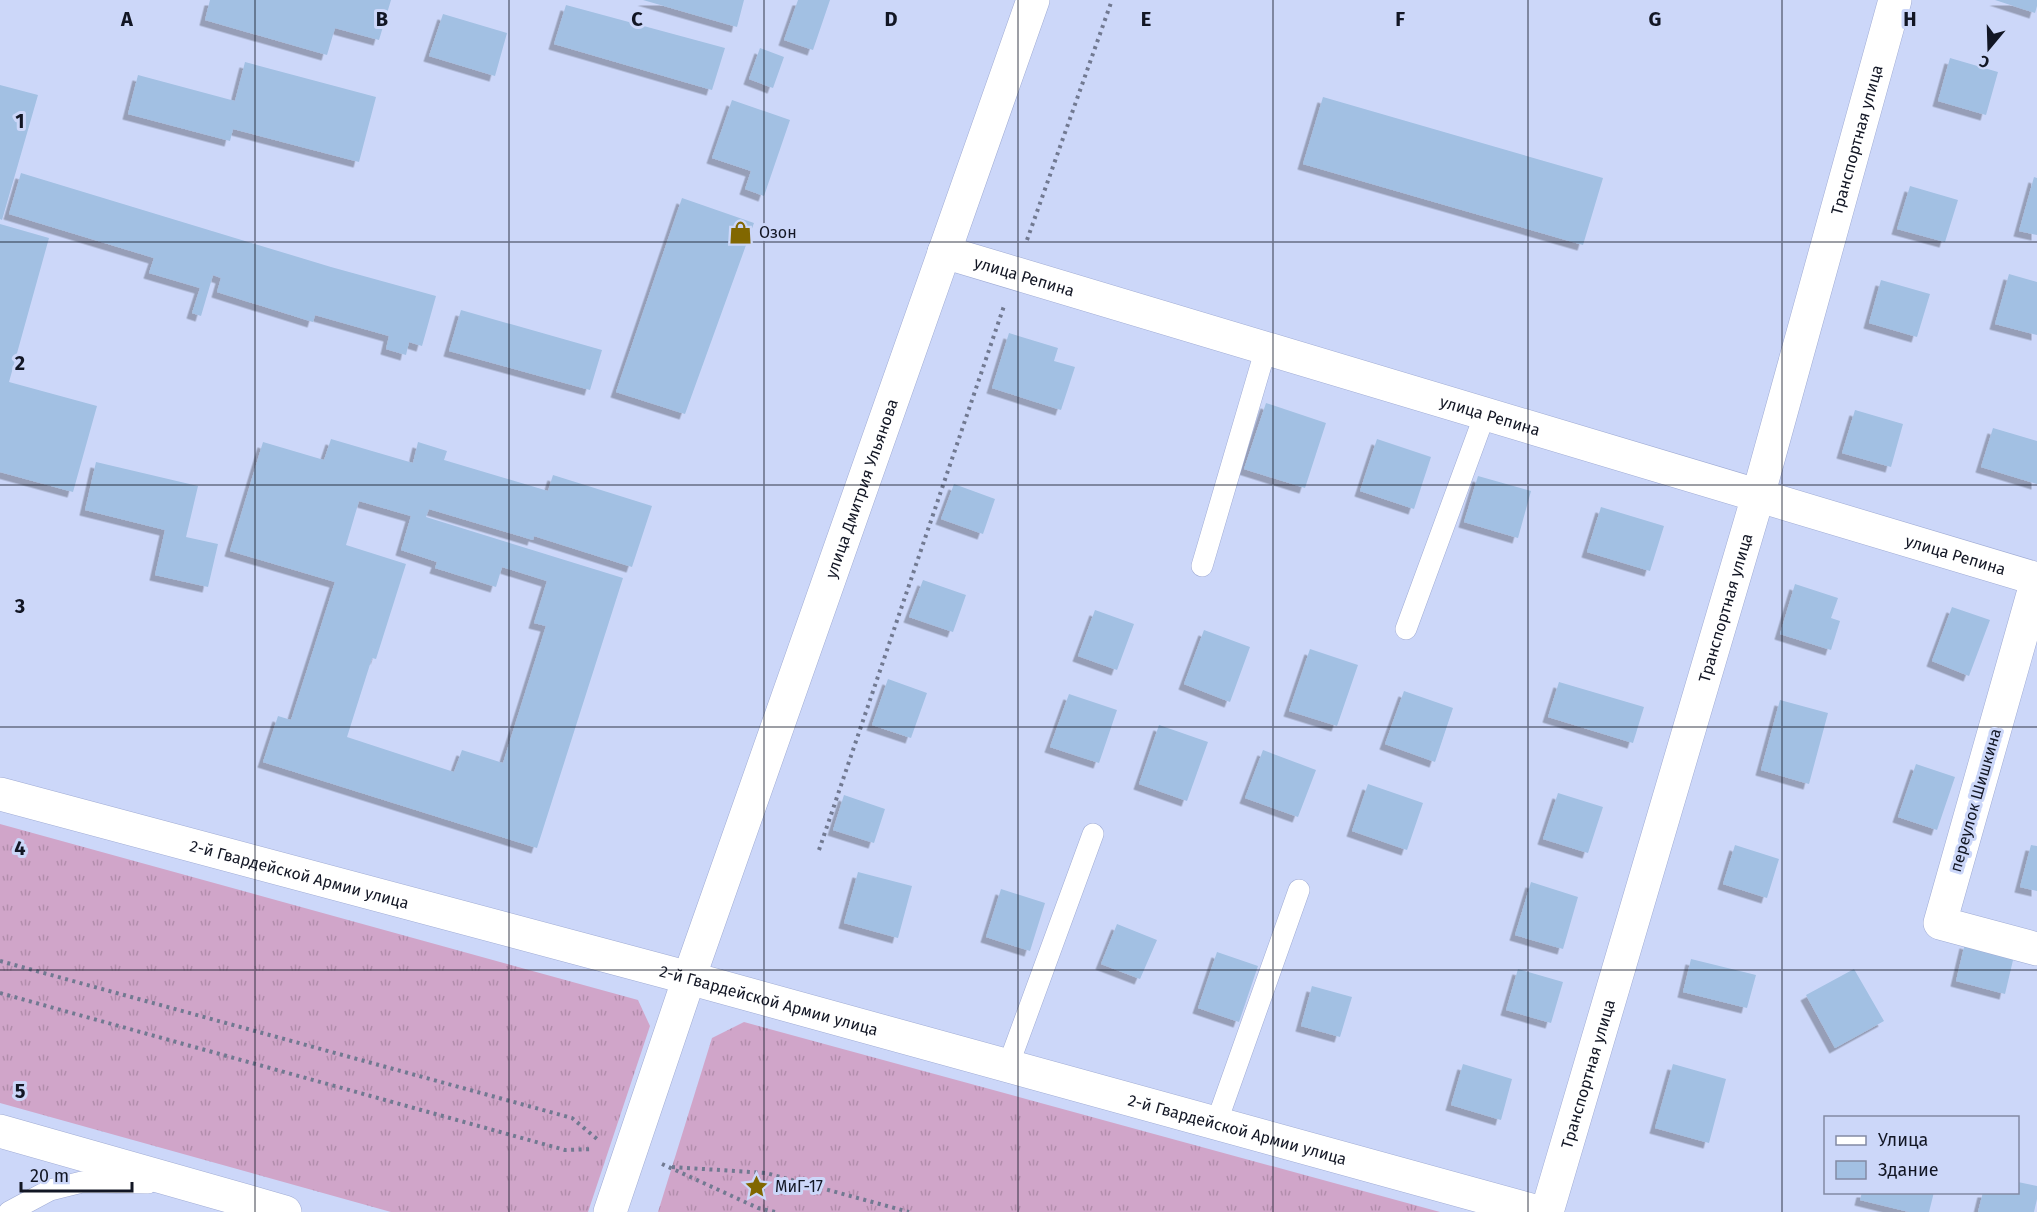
<svg xmlns="http://www.w3.org/2000/svg" width="2037" height="1212" font-family="'Fira Sans',sans-serif">
<defs>
<pattern id="grass-tufts" width="24" height="20" patternUnits="userSpaceOnUse" patternTransform="scale(1.5)"><rect width="24" height="20" fill="#d0a5c9"/><path d="M3 7l-1-3M5 7V3M7 7l1-3M15 17l-1-3M17 17v-4M19 17l1-3" fill="none" stroke="#b28dac"/></pattern>
<filter id="shadow"><feDropShadow dx="-5.5" dy="5.5" stdDeviation="0" flood-color="#0004"/></filter>
</defs>
<rect width="100%" height="100%" fill="#ccd7f9"/>
<path fill="url(#grass-tufts)" d="M 0,824 L 638,1000 L 650,1026 L 588,1212 L 391,1212 L 0,1103 Z
M 744,1022 L 1440,1212 L 658,1212 L 712,1038 Z"/>
<path fill="#a2c0e3" fill-rule="evenodd" filter="url(#shadow)" d="M 210,0 L 391,0 L 379,40 L 335,28 L 327,55 L 205,20 Z
M 643,0 L 744,0 L 737,27 Z
M 798,0 L 830,0 L 813,50 L 784,40 Z
M 1995,0 L 2037,0 L 2037,6 L 2035,13 Z
M 566,5 L 725,48 L 712,90 L 554,44 Z
M 443,14 L 507,33 L 495,76 L 429,56 Z
M 760,48 L 784,57 L 773,88 L 749,79 Z
M 1950,58 L 1998,72 L 1986,115 L 1938,101 Z
M 245,62 L 376,97 L 359,162 L 233,129 L 230,141 L 128,114 L 138,75 L 235,101 Z
M 0,85 L 38,95 L 2,220 L 0,219 Z
M 1323,97 L 1603,178 L 1583,245 L 1303,164 Z
M 732,100 L 790,120 L 764,196 L 745,189 L 751,171 L 712,158 Z
M 21,173 L 331,267 L 436,296 L 422,346 L 409,342 L 406,355 L 386,349 L 389,336 L 315,315 L 313,322 L 217,292 L 221,278 L 213,275 L 201,316 L 192,313 L 200,288 L 149,273 L 154,258 L 9,214 Z
M 2034,177 L 2037,178 L 2037,235 L 2019,231 Z
M 1910,186 L 1958,200 L 1945,242 L 1897,229 Z
M 682,198 L 754,223 L 685,414 L 616,392 Z
M 0,224 L 49,238 L 9,382 L 97,406 L 73,492 L 0,472 Z
M 2009,274 L 2037,282 L 2037,335 L 1995,324 Z
M 1881,280 L 1930,294 L 1917,337 L 1869,323 Z
M 461,310 L 602,350 L 590,390 L 449,351 Z
M 1009,333 L 1058,348 L 1054,361 L 1075,367 L 1061,410 L 992,388 Z
M 1266,403 L 1326,423 L 1305,488 L 1244,469 Z
M 1855,410 L 1903,424 L 1891,467 L 1842,453 Z
M 1993,428 L 2037,441 L 2037,484 L 1981,467 Z
M 331,439 L 413,463 L 418,442 L 447,451 L 444,460 L 548,491 L 553,475 L 652,506 L 632,567 L 534,536 L 533,540 L 429,509 L 426,517 L 623,578 L 537,848 L 263,762 L 278,716 L 291,720 L 335,582 L 230,551 L 263,442 L 324,460 ZM 359,501 L 411,516 L 401,550 L 437,562 L 435,568 L 496,587 L 502,567 L 547,581 L 534,623 L 546,626 L 503,763 L 462,750 L 454,772 L 347,737 L 372,658 L 376,659 L 406,564 L 346,545 Z
M 1377,439 L 1431,457 L 1414,509 L 1360,491 Z
M 96,462 L 198,486 L 186,537 L 218,544 L 208,587 L 155,575 L 165,530 L 85,510 Z
M 1478,476 L 1531,491 L 1518,538 L 1464,522 Z
M 954,484 L 995,499 L 983,534 L 941,519 Z
M 1601,507 L 1664,526 L 1650,571 L 1587,552 Z
M 923,580 L 966,595 L 953,632 L 909,617 Z
M 1795,584 L 1838,598 L 1831,618 L 1840,621 L 1831,650 L 1780,634 Z
M 1952,607 L 1990,620 L 1969,676 L 1932,661 Z
M 1095,610 L 1134,624 L 1117,670 L 1078,656 Z
M 1204,630 L 1250,647 L 1230,702 L 1184,684 Z
M 1310,649 L 1358,665 L 1337,726 L 1289,711 Z
M 888,679 L 927,693 L 911,738 L 872,725 Z
M 1559,682 L 1644,707 L 1633,743 L 1548,717 Z
M 1404,691 L 1453,708 L 1435,762 L 1385,744 Z
M 1069,694 L 1117,710 L 1099,763 L 1050,747 Z
M 1780,700 L 1828,713 L 1809,784 L 1761,770 Z
M 1159,725 L 1208,742 L 1187,801 L 1139,784 Z
M 1263,750 L 1316,770 L 1298,817 L 1245,798 Z
M 1916,764 L 1955,777 L 1937,830 L 1898,817 Z
M 1368,784 L 1423,803 L 1407,850 L 1352,831 Z
M 1558,793 L 1603,807 L 1588,853 L 1543,839 Z
M 844,795 L 885,809 L 874,843 L 833,830 Z
M 1735,845 L 1779,859 L 1767,898 L 1723,884 Z
M 2031,845 L 2037,846 L 2037,891 L 2020,887 Z
M 858,872 L 912,886 L 898,938 L 844,923 Z
M 1531,882 L 1578,897 L 1563,949 L 1515,935 Z
M 1001,889 L 1045,903 L 1030,951 L 986,937 Z
M 1117,924 L 1157,940 L 1140,979 L 1101,964 Z
M 1965,943 L 2014,956 L 2005,994 L 1956,981 Z
M 1217,952 L 1258,966 L 1239,1022 L 1198,1008 Z
M 1691,959 L 1756,975 L 1747,1008 L 1683,992 Z
M 1518,969 L 1563,982 L 1551,1023 L 1506,1010 Z
M 1854,969 L 1884,1021 L 1835,1048 L 1806,995 Z
M 1312,986 L 1352,997 L 1340,1037 L 1301,1026 Z
M 1463,1064 L 1512,1079 L 1501,1120 L 1451,1105 Z
M 1673,1064 L 1726,1079 L 1709,1143 L 1655,1128 Z
M 2018,1182 L 2037,1186 L 2037,1199 L 2034,1212 L 1978,1212 L 1983,1192 L 2018,1192 Z
M 1862,1192 L 1934,1192 L 1929,1212 L 1909,1212 L 1860,1200 Z"/>
<g fill="none" stroke-linecap="round" stroke-linejoin="round">
<defs>
<path id="service" d="M 1202,566 L 1266,348
M 1406,629 L 1485,414
M 1008,1066 L 1093,834
M 1216,1124 L 1299,890
M 9,1212 L 50,1190 L 82,1182 L 148,1183"/>
<g id="minor">
<path id="s1" d="M 944,252 L 2037,579"/>
<path d="M 2037,580 L 1940,923 L 2037,949"/>
<path id="s2" d="M 1547,1212 L 1758,496 L 1895,0"/>
</g>
<g id="tertiary">
<path id="s3" d="M 689,978 L 1033,0"/>
</g>
<g id="secondary">
<path id="s4" d="M 0,794 L 689,978 L 1538,1212"/>
<path d="M 0,1131 L 285,1212"/>
<path d="M 610,1212 L 689,978"/>
</g>
</defs>
<use href="#service" stroke="#9fabd4" stroke-width="22"/>
<use href="#minor" stroke="#9fabd4" stroke-width="34"/>
<use href="#tertiary" stroke="#9fabd4" stroke-width="34"/>
<use href="#secondary" stroke="#9fabd4" stroke-width="34"/>
<path stroke="#717991" stroke-width="4" stroke-dasharray="3 4.5" stroke-linecap="butt" d="M 1027,240 L 1112,0
M 819,850 L 1004,306
M 0,961 L 572,1118 L 597,1139
M 0,993 L 565,1150 L 593,1149
M 662,1164 L 758,1208 L 775,1212
M 672,1167 L 766,1173 L 909,1212"/>
<use href="#service" stroke="#fff" stroke-width="21"/>
<use href="#minor" stroke="#fff" stroke-width="33"/>
<use href="#tertiary" stroke="#fff" stroke-width="33"/>
<use href="#secondary" stroke="#fff" stroke-width="33"/>
</g>
<path fill="none" stroke="#121624" stroke-width="1.5" stroke-opacity="0.55" d="M 255,0 L 255,1212M 509,0 L 509,1212M 764,0 L 764,1212M 1018,0 L 1018,1212M 1273,0 L 1273,1212M 1528,0 L 1528,1212M 1782,0 L 1782,1212M 0,242 L 2037,242M 0,485 L 2037,485M 0,727 L 2037,727M 0,970 L 2037,970"/>
<defs>
<symbol id="shop-bare" viewBox="-9 -9 18 18"><path d="M-5-2.5h2.3a2.7 3.5 0 0 1 5.4 0H5L5.5 6h-11ZM-1.5-2.5h3a1.5 2.3 0 0 0-3 0Z" fill="#816700" stroke="#ccd7f9" stroke-width="2.5" paint-order="stroke"/></symbol>
<symbol id="sight-bare" viewBox="-9 -9 18 18"><path d="M0-6L1.8-2.2L6-1.7L2.9 1.2L3.7 5.4L0 3.3L-3.7 5.4L-2.9 1.2L-6-1.7L-1.8-2.2Z" fill="#816700" stroke="#ccd7f9" stroke-width="2.5" paint-order="stroke"/></symbol>
</defs>
<g fill-rule="evenodd">
<use href="#shop-bare" x="724" y="216" width="33" height="33"/>
<use href="#sight-bare" x="740" y="1170" width="33" height="33"/>
</g>
<g text-anchor="middle" stroke-width="6" stroke-linejoin="round" paint-order="stroke">
<g font-size="16" fill="#121624" stroke="#ccd7f9">
<text dy="6" stroke="none"><textPath href="#s2" startOffset="1116">Транспортная улица</textPath></text>
<text dy="6" stroke="none"><textPath href="#s1" startOffset="84">улица Репина</textPath></text>
<text dy="6" stroke="none"><textPath href="#s1" startOffset="570">улица Репина</textPath></text>
<text dy="6" stroke="none"><textPath href="#s3" startOffset="519">улица Дмитрия Ульянова</textPath></text>
<text dy="6" stroke="none"><textPath href="#s1" startOffset="1056">улица Репина</textPath></text>
<text dy="6" stroke="none"><textPath href="#s2" startOffset="630">Транспортная улица</textPath></text>
<text transform="translate(1975 800) rotate(-74)" y="6">переулок Шишкина</text>
<text dy="6" stroke="none"><textPath href="#s4" startOffset="310">2-й Гвардейской Армии улица</textPath></text>
<text dy="6" stroke="none"><textPath href="#s4" startOffset="796">2-й Гвардейской Армии улица</textPath></text>
<text dy="6" stroke="none"><textPath href="#s2" startOffset="144">Транспортная улица</textPath></text>
<text dy="6" stroke="none"><textPath href="#s4" startOffset="1282">2-й Гвардейской Армии улица</textPath></text>
</g>
<g font-size="16" fill="#121624" stroke="#ccd7f9" text-anchor="start">
<text x="759" y="238">Озон</text>
<text x="775" y="1192">МиГ-17</text>
</g>
</g>
<g font-size="20" text-anchor="middle" font-weight="bold" fill="#121624" stroke="#ccd7f9" stroke-width="6" stroke-linejoin="round" paint-order="stroke">
<text x="127" y="26">A</text>
<text x="382" y="26">B</text>
<text x="637" y="26">C</text>
<text x="891" y="26">D</text>
<text x="1146" y="26">E</text>
<text x="1400" y="26">F</text>
<text x="1655" y="26">G</text>
<text x="1910" y="26">H</text>
<text x="20" y="128">1</text>
<text x="20" y="370">2</text>
<text x="20" y="613">3</text>
<text x="20" y="855">4</text>
<text x="20" y="1098">5</text>
</g>
<rect x="1824" y="1116" width="195" height="78" fill="#ccd7f9" stroke="#828aa4" stroke-width="1.5"/>
<rect x="1836" y="1136" width="30" height="9" fill="#ffffff" stroke="#828aa4" stroke-width="1.5"/>
<text x="1878" y="1146" font-size="18" fill="#121624">Улица</text>
<rect x="1836" y="1161" width="30" height="18" fill="#a2c0e3" stroke="#828aa4" stroke-width="1.5"/>
<text x="1878" y="1176" font-size="18" fill="#121624">Здание</text>
<g transform="translate(1989 48) rotate(199)" stroke="#ccd7f9" stroke-width="4.5" paint-order="stroke">
<path d="M0-4.5L10 22L0 15L-10 22Z" fill="#121624"/>
<text y="-9" font-size="16" font-weight="bold" text-anchor="middle" fill="#121624">С</text>
</g>
<path d="M21 1182v9h111v-9" fill="none" stroke="#121624" stroke-width="3"/>
<text x="30" y="1182" font-size="18" fill="#121624" stroke="#ccd7f9" stroke-width="4.5" paint-order="stroke">20 m</text>
</svg>
